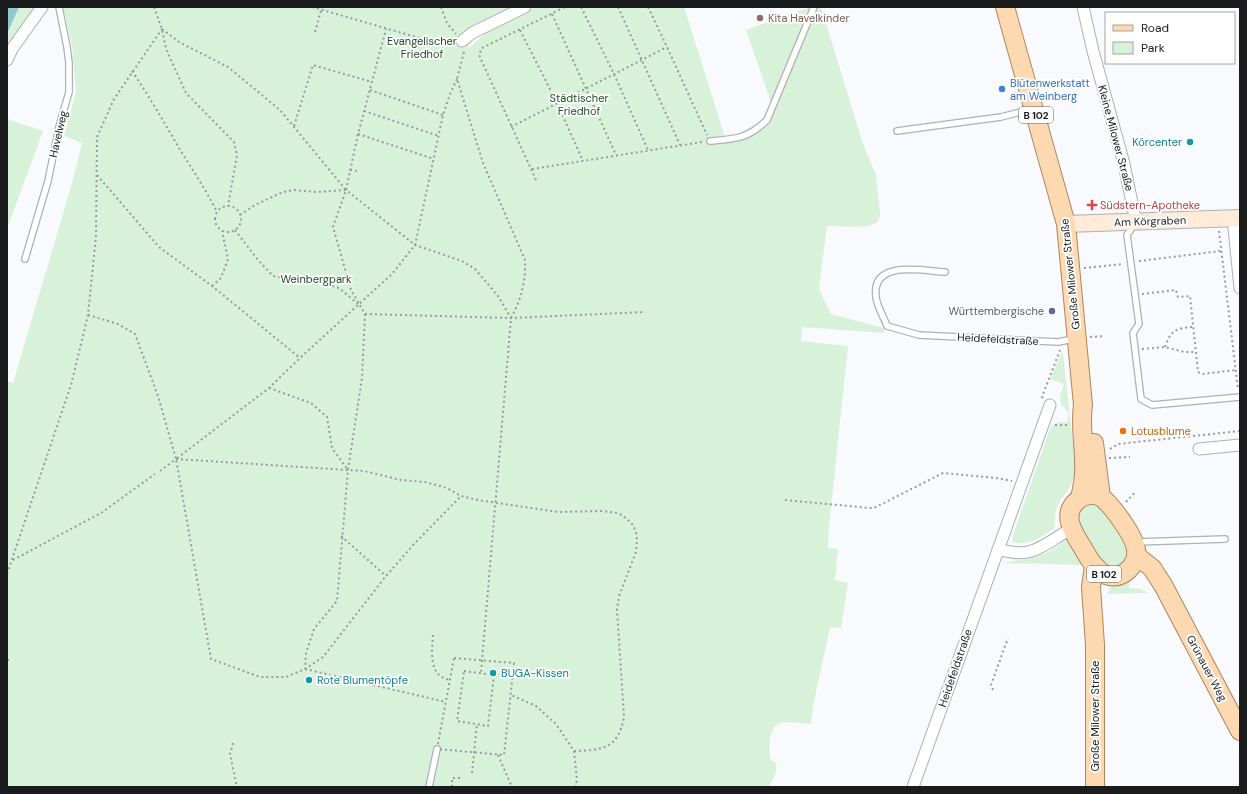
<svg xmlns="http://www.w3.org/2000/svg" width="1247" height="794" font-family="'DM Sans',sans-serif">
<rect width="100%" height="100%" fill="#f8fafe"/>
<path fill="#d8f1d9" d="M 19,7 L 36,7 L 7,48 L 7,34 Z
M 63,7 L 510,7 L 474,25 L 468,49 L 488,31 L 535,7 L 684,7 L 726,140 L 766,119 L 772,105 L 746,30 L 810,7 L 821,7 L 863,144 L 876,175 L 880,214 C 880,217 879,220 876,223 C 868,229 838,226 827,226 L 819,289 L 831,314 L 884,328 L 884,333 L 802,327 L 801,341 L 848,346 L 829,526 L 828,548 L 838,549 L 835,580 L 848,583 L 841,628 L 830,627 L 813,706 L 811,724 C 803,724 786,721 780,723 C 768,727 769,747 770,757 L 771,760 L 775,762 C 779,770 773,780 769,787 L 7,787 L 7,381 L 13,383 L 73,180 L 82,143 L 64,136 L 76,92 L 72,46 Z
M 7,119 L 43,131 L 7,229 Z
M 1061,353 L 1063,354 L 1075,462 L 1074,476 L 1071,485 L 1060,501 L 1056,510 L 1054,528 C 1044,536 1027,547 1013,542 L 1013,535 L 1051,426 L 1059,422 L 1067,422 L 1069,412 C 1056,403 1060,397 1064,384 L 1050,379 Z
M 1088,505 L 1096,505 L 1102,509 L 1126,546 L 1127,552 L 1124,562 L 1118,566 L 1110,567 L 1103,563 L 1078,524 L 1078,517 L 1079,511 Z
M 1067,540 L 1076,548 L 1085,565 L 1002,563 L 1030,558 L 1048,552 Z
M 1129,579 L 1134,579 L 1129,583 L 1129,588 L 1141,589 L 1148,593 L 1107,594 L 1113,583 Z"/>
<path fill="#8fc9cf" d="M 7,7 L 19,7 L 7,34 Z"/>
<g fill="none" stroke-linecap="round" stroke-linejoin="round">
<defs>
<path id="lane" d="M 897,131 L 1001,117 L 1032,109
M 710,141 C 735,139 748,139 767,120 L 814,7
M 1134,225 L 1127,235 L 1139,324 L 1133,333 L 1141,399 L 1152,405 L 1240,397
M 25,259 L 48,181 L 59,127 L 69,92 L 69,63 L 67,47 L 59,7
M 945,272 C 923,271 871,259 876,297 C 877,307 884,317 887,326 L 919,335 L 1058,342 L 1074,339
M 1137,542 L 1225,539
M 429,787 L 437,749"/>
<path id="street" d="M 1083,7 L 1093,51 L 1124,164 L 1136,222
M 462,41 L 472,33 L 525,7
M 7,60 L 12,49 L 42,7
M 1233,218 L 1240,288
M 1199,449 L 1240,445
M 998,549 C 1033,560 1042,545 1071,529
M 913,787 L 1050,405"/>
<path id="secondary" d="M 1066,224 L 1240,218"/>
<path id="primary" d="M 1005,7 L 1066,224 L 1083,405 C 1080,424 1084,442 1084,461 C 1085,474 1083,486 1080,498
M 1094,443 L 1101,497 C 1112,505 1135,537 1136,550 C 1138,564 1124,579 1109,576 C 1104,575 1100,572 1097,568 C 1091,563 1087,555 1083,548 C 1074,534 1060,514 1078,500 C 1085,494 1093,494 1101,497
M 1137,556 L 1152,568 L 1163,585 L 1240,731
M 1094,565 L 1091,587 L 1095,645 L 1095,787"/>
</defs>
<use href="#lane" stroke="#adb0b6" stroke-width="8"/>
<use href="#street" stroke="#adb0b6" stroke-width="13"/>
<use href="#secondary" stroke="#adb0b6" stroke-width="18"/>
<use href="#primary" stroke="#ad865c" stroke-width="20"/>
<path stroke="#999a9e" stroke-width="2" stroke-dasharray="2 3" stroke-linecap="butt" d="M 154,7 L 162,29 L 166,49 L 186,93 L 234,142 L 237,155 L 228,206
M 312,7 L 444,45 L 453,43
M 441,7 L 447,23 L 456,34
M 581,7 L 614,74 L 648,150
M 618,7 L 680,145
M 648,7 L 667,47 L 707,135
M 552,14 L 616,155
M 162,29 L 179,42 L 228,67 L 280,110 L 346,190 L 333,227 L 351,290 L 365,314 L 362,378 L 348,470 L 337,601 L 314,629 L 306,653 L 305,669
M 520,30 L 557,103 L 583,161
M 315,32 L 322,7
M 464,52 L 457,79 L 483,163 L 525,260 C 526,281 521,300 511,318 L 481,673
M 132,71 C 149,96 164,122 179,148 C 192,169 206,190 217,212
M 457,79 L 450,94 L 443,115 L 415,245 L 392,274 L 300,358 L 269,388 L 176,459 L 211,659 L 260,677 L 286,677 L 305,669 L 323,657 L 386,576 L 414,544 L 461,496
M 370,90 L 443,115
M 364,111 L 439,136
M 294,126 L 313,65 L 372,82
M 511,127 L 667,47
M 358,134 L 434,159
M 532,169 L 702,142
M 350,170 L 358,171
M 97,175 L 159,247 L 212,286 L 300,358
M 536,180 L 479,55 L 482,48 L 565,7
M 346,190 L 358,134 L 386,29
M215 219a13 13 0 1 1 26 0a13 13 0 1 1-26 0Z
M 240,215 L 255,205 L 283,192 L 294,190 L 316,192 L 346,190 L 415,245 L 462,261 L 475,269 L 498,296 L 511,318
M 235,230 L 258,260 L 273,276 L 289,279 L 315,281 L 339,288 L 358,304
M 1219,231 L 1238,389
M 1139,261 L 1221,251
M 1084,268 L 1123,264
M 212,286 L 221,278 L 228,259 L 222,231
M 1142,294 L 1176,290 L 1178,297 L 1190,296 L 1198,372 L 1202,374 L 1236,370
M 365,314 L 511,318 L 645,312
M 88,315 L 118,324 L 135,334 L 158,396 L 176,459
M 1090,337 L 1105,336
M 1165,347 C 1171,330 1176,328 1193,327
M 1142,349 L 1165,347 L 1184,352 L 1196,352
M 269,388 L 311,403 L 327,417 L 332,448 L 348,470
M 1043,398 L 1042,397 L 1060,350
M 1055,425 L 1068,425
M 1110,449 L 1118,444 L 1240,431
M 1109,458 L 1130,457
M 160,471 L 176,459 L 348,470 L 364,471 L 401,480 L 425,482 L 447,488 L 461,496 L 478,500 L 558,512 L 602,511 L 618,513 L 626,518 L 633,525 L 636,532 L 637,540 L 636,552 L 619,596 L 617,610 L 624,717 C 618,749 603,750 574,751 L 556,724 L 536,706 L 511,695
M 785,500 L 870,508 L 874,508 L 943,473 L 996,478 L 1012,481
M 1126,502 L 1136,491
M 341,536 L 386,576
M 13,560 L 101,513 L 155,474
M 7,574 L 71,385 L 88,315 L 96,236 L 97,137 L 114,99 L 162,29
M 433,635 C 432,652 428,676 450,680
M 454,658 L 514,663 L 504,755 L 437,749 Z
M 7,660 L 9,660
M 305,669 L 446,702
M 464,671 L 494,675 L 488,726 L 457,721 Z
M 993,690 L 991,685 L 1008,638
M 233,743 L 230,754 L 237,787
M 574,751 L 577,780 L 575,787
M 498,755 L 512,787
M 472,773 L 477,724
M 452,787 L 452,778 L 461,778"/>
<use href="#lane" stroke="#fff" stroke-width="5.5"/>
<use href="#street" stroke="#fff" stroke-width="11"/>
<use href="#secondary" stroke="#feecd8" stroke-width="16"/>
<use href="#primary" stroke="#fdd9b2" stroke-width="18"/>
</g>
<circle fill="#8d6e63" stroke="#fff" stroke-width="1.5" cx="760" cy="18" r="4"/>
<circle fill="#3f7fe0" stroke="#fff" stroke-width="1.5" cx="1002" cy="89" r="4"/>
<g fill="#0f9aa8" stroke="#fff" stroke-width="1.5">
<circle cx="1190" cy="142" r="4"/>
<circle cx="493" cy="673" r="4"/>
<circle cx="309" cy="680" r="4"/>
</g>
<path fill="#e0444e" stroke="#fff" stroke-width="1.5" d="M1090 199h4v4h4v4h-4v4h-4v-4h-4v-4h4z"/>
<circle fill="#5c6f8a" stroke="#fff" stroke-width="1.5" cx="1052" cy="311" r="4"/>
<circle fill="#e8710a" stroke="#fff" stroke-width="1.5" cx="1123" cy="431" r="4"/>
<g text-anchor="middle" stroke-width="3.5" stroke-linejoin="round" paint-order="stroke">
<g fill="#fff" stroke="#5f5f61" stroke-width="1">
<rect x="1019" y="107" width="34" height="16" rx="3"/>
<rect x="1087" y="566" width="34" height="16" rx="3"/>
</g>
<g font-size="10" font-weight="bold" fill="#1a1b1d">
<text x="1036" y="119">B 102</text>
<text x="1104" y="578">B 102</text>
</g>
<g font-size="11" fill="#785e54" stroke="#fff" text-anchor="start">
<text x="768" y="22">Kita Havelkinder</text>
</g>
<g font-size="11" fill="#1a4c20" stroke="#fff">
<text x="422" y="45">Evangelischer<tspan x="422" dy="13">Friedhof</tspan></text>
<text x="579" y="102">Städtischer<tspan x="579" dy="13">Friedhof</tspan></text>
<text x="316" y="283">Weinbergpark</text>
</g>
<g font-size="11" fill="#366cbe" stroke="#fff" text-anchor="start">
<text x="1010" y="87">Blütenwerkstatt<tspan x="1010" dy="13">am Weinberg</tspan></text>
</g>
<g font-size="11" fill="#1a1b1d" stroke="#fff">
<text transform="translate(58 134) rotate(-77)" y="4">Havelweg</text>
<text transform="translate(1116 138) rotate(75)" y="4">Kleine Milower Straße</text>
<text transform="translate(1150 221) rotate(-2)" y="4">Am Körgraben</text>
<text transform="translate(1070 274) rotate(-96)" y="4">Große Milower Straße</text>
<text transform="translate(998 339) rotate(3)" y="4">Heidefeldstraße</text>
<text transform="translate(955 668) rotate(-71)" y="4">Heidefeldstraße</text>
<text transform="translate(1207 668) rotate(62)" y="4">Grünauer Weg</text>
<text transform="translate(1095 716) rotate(-90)" y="4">Große Milower Straße</text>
</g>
<g font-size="11" fill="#0d838f" stroke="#fff" text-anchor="start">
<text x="1182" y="146" text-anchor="end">Körcenter</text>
<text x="501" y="677">BUGA-Kissen</text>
<text x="317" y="684">Rote Blumentöpfe</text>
</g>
<g font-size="11" fill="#be3a42" stroke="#fff" text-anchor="start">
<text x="1100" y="209">Südstern-Apotheke</text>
</g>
<g font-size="11" fill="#4e5e75" stroke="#fff" text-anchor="end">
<text x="1044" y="315">Württembergische</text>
</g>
<g font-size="11" fill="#c56008" stroke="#fff" text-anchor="start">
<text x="1131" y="435">Lotusblume</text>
</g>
</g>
<rect width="1247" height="794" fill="none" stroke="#1a1b1d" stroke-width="16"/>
<rect x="1105" y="12" width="130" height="52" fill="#ffffff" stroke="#a3a4a5"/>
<rect x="1113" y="25" width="20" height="6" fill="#fdd9b2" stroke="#a3a4a5"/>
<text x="1141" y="32" font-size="12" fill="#1a1b1d">Road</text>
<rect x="1113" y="42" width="20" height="12" fill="#d8f1d9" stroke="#a3a4a5"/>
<text x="1141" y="52" font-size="12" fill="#1a1b1d">Park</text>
</svg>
